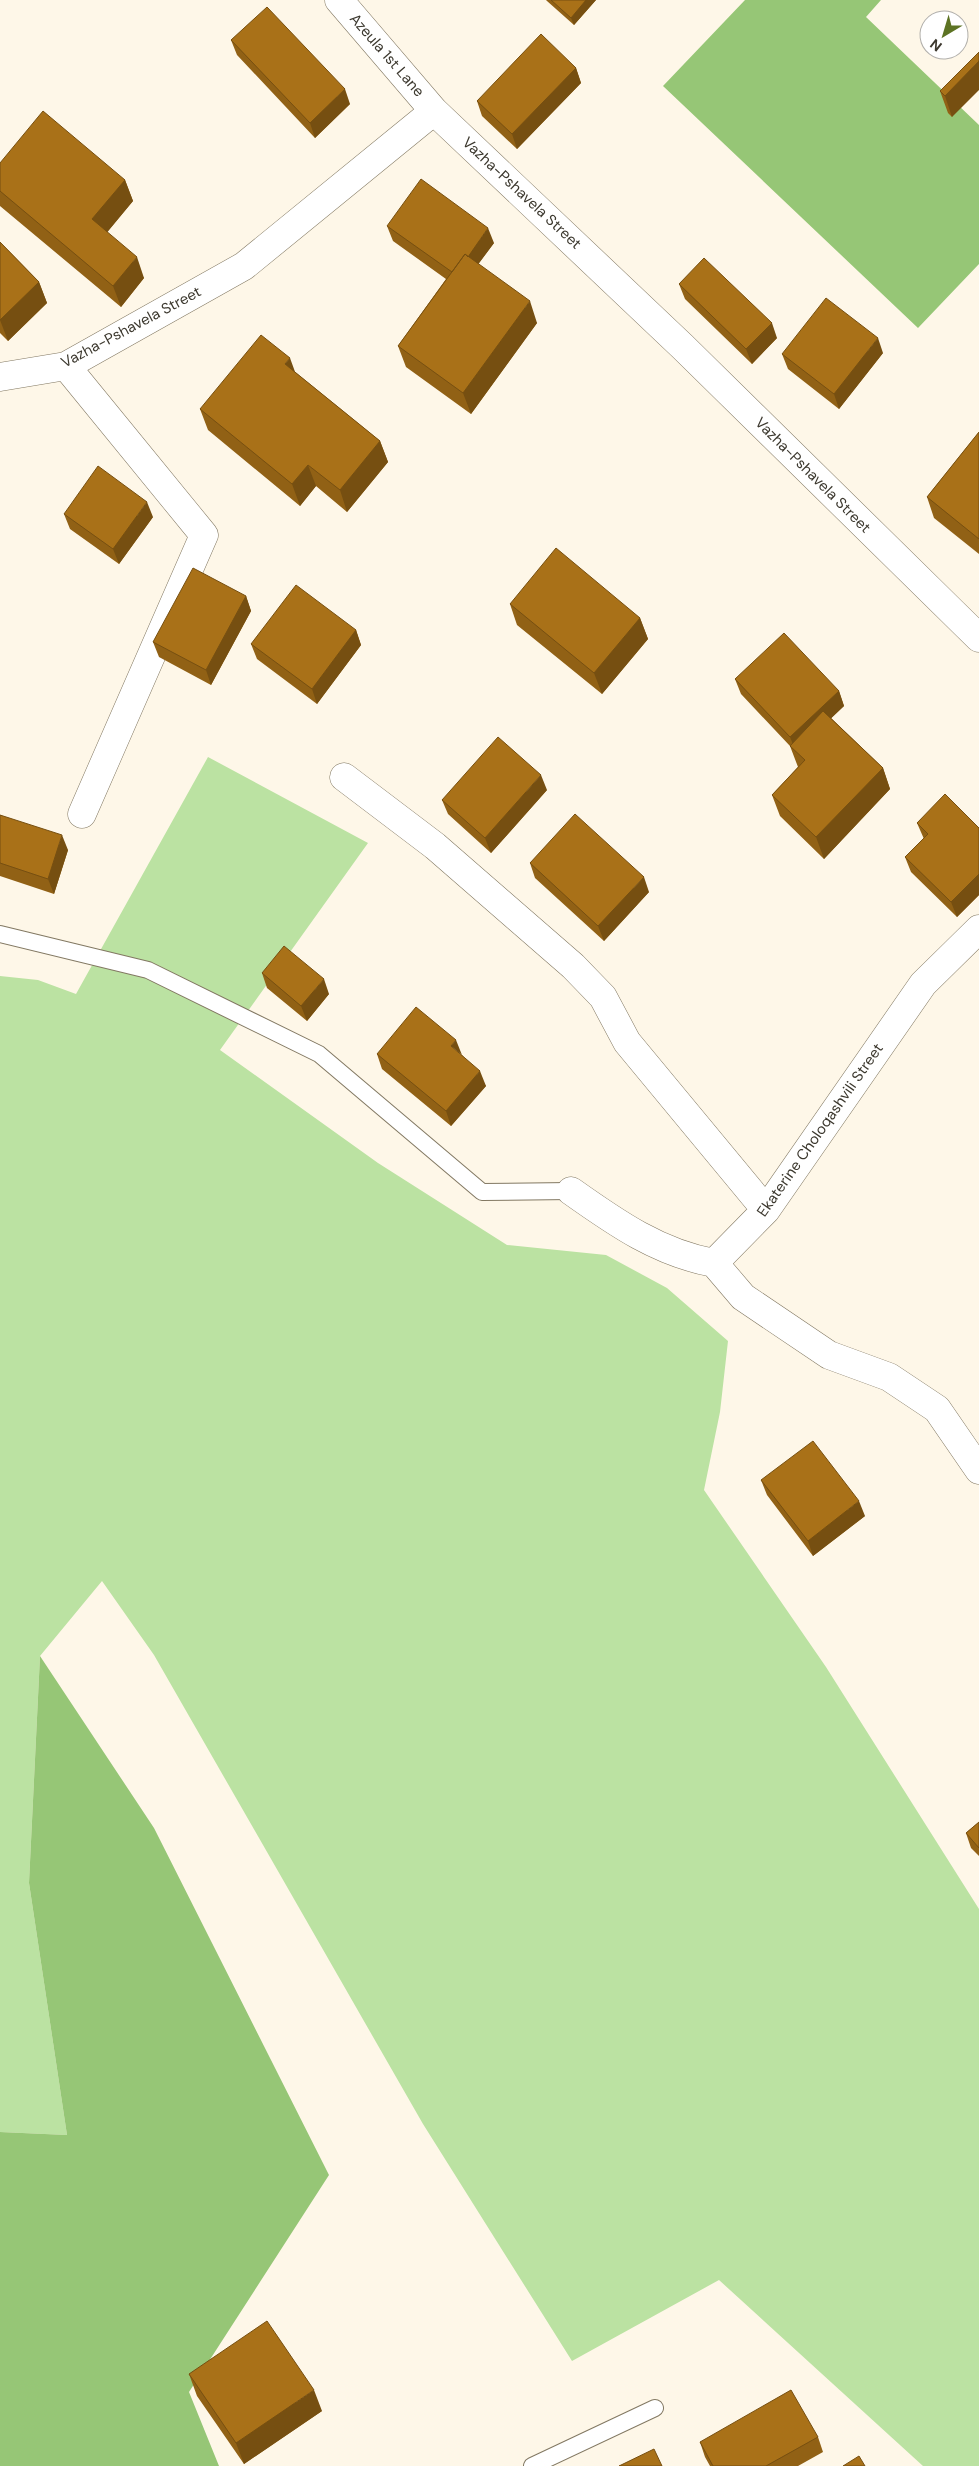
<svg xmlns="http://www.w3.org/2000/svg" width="979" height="2466" font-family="'DM Sans',sans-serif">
<rect width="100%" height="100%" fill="#fef7e8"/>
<path fill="#bbe2a2" d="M 208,757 L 368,843 L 220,1050 L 378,1163 L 507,1245 L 606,1255 L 667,1288 L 728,1341 L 720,1412 L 704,1490 L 826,1667 L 979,1909 L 979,2466 L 923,2466 L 719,2280 L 572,2361 L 423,2124 L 154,1655 L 102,1581 L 40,1656 L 29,1883 L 67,2135 L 0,2132 L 0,976 L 38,980 L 76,994 Z"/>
<path fill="#96c676" d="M 745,0 L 881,0 L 866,17 L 979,125 L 979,264 L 918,328 L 663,86 Z
M 40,1656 L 154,1828 L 329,2175 L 189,2392 L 219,2466 L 0,2466 L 0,2132 L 67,2135 L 29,1883 Z"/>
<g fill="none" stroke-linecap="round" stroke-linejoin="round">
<defs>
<path id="lane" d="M 0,934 L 148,970 L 319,1054 L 482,1192 L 571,1191
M 532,2466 L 655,2408"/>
<path id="street" d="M 339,0 L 434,111 L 683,347 L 979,638
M 66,366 L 204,535 L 82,814
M 0,377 L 66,366 L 244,266 L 434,111
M 344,777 L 435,846 L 573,966 L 603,997 L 627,1042 L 766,1210
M 571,1191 C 616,1223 659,1253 714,1263 L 766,1210 L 923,984 L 979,929
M 714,1263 L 743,1297 L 829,1355 L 889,1377 L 937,1409 L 979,1470"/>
</defs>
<use href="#lane" stroke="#827862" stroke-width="18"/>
<use href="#street" stroke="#827862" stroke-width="29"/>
<use href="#lane" stroke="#fff" stroke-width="16"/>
<use href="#street" stroke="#fff" stroke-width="28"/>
</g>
<path fill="#916115" d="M 546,0 L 596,0 L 574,25 L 547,1 Z
M 231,40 L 350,104 L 315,138 L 237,55 Z
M 979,52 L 952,117 L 948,113 L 940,91 Z
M 576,68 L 581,83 L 517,149 L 482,116 L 477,101 Z
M 0,163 L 125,180 L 133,201 L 107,232 L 144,278 L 121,307 L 0,206 Z
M 387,226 L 494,243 L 478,264 L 537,323 L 471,414 L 406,367 L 398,346 L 446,279 L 393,241 Z
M 0,242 L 39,282 L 47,303 L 8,341 L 0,333 Z
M 679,284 L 777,338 L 752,364 L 685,299 Z
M 883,353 L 839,409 L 788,369 L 782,354 Z
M 295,372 L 380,441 L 388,462 L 347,512 L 316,486 L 300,506 L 208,430 L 200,409 Z
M 979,432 L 979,554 L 934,518 L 927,497 Z
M 64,514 L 153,517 L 119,564 L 70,529 Z
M 246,596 L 251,611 L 211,685 L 159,657 L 153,642 Z
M 510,604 L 640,618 L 648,639 L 602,694 L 517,625 Z
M 356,630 L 361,645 L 317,704 L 257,659 L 251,644 Z
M 735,679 L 839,691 L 844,706 L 831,718 L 883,768 L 890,789 L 824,859 L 780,816 L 772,795 L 798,767 L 790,746 L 741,694 Z
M 547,790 L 491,853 L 448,814 L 442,800 Z
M 0,815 L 68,850 L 54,894 L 0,876 Z
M 917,823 L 979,828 L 979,895 L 957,917 L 911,872 L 905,857 L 924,839 Z
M 530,863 L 649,892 L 604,941 L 535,878 Z
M 262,973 L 329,994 L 307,1021 L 267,988 Z
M 377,1054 L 462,1055 L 486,1086 L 451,1126 L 382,1069 Z
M 761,1480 L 865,1516 L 813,1556 L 767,1495 Z
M 979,1822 L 979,1856 L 971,1848 L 966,1833 Z
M 189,2374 L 322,2411 L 244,2464 L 197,2396 Z
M 818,2437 L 823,2452 L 798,2466 L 710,2466 L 705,2457 L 700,2442 Z"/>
<path fill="#764f11" d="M 586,0 L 596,0 L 574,25 L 571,18 Z
M 979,61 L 979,90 L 952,117 L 945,96 Z
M 576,68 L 581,83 L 517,149 L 512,134 Z
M 345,89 L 350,104 L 315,138 L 310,123 Z
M 125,180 L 133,201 L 100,241 L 92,219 Z
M 488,228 L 494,243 L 460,289 L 455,275 Z
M 137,257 L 144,278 L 121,307 L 113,286 Z
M 39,282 L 47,303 L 8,341 L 0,320 Z
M 530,301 L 537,323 L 471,414 L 463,393 Z
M 772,323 L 777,338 L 752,364 L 746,349 Z
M 878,338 L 883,353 L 839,409 L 834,394 Z
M 290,358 L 298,380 L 285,364 Z
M 380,441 L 388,462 L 347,512 L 340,490 Z
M 308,465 L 316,486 L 300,506 L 292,484 Z
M 147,502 L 153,517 L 119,564 L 113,549 Z
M 246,596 L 251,611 L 211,685 L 206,670 Z
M 640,618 L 648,639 L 602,694 L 594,673 Z
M 356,630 L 361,645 L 317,704 L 312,689 Z
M 839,691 L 844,706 L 796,752 L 790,737 Z
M 883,768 L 890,789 L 824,859 L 816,837 Z
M 541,775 L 547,790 L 491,853 L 485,838 Z
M 62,835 L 68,850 L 54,894 L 48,879 Z
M 979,874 L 979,895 L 957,917 L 951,902 Z
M 644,877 L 649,892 L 604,941 L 598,926 Z
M 324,979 L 329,994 L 307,1021 L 301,1006 Z
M 456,1040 L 462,1055 L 451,1046 Z
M 480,1071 L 486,1086 L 451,1126 L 446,1111 Z
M 859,1501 L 865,1516 L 813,1556 L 808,1541 Z
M 314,2390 L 322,2411 L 244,2464 L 236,2443 Z"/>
<path fill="#a97118" stroke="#764f11" d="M 551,0 L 586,0 L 571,18 Z
M 267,7 L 345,89 L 310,123 L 231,40 Z
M 541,34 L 576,68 L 512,134 L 477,101 Z
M 979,52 L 979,61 L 945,96 L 940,91 Z
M 43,111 L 125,180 L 92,219 L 137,257 L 113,286 L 0,191 L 0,163 Z
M 421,179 L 488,228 L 468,257 L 465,254 L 452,272 L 387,226 Z
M 0,242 L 39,282 L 0,320 Z
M 465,254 L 530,301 L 463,393 L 398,346 Z
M 704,258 L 772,323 L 746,349 L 679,284 Z
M 826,298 L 878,338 L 834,394 L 782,354 Z
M 261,335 L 290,358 L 285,364 L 380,441 L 340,490 L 308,465 L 292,484 L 200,409 Z
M 979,432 L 979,539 L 927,497 Z
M 98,466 L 147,502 L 113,549 L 64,514 Z
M 556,548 L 640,618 L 594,673 L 510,604 Z
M 193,568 L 246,596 L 206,670 L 153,642 Z
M 296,585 L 356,630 L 312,689 L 251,644 Z
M 784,633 L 839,691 L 790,737 L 735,679 Z
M 823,711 L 883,768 L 816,837 L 772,795 L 805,760 L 790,746 Z
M 498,737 L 541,775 L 485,838 L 442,800 Z
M 945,794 L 979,828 L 979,874 L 951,902 L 905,857 L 928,834 L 917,823 Z
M 575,814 L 644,877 L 598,926 L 530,863 Z
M 0,815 L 62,835 L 48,879 L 0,863 Z
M 284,946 L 324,979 L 301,1006 L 262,973 Z
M 416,1007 L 456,1040 L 451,1046 L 480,1071 L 446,1111 L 377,1054 Z
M 813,1441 L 859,1501 L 808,1541 L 761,1480 Z
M 979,1822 L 979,1848 L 966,1833 Z
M 267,2321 L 314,2390 L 236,2443 L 189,2374 Z
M 791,2390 L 818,2437 L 766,2466 L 713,2466 L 700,2442 Z
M 654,2449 L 662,2466 L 619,2466 Z
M 859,2456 L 865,2466 L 843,2466 Z"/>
<g text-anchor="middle" stroke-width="5" stroke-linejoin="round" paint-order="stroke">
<g font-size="15" fill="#3c382e" stroke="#fff">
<text transform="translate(387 55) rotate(49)" y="5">Azeula 1st Lane</text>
<text transform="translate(522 193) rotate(43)" y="5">Vazha-Pshavela Street</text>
<text transform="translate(131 327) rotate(-28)" y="5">Vazha-Pshavela Street</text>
<text transform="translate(813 475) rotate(45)" y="5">Vazha-Pshavela Street</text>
<text transform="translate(820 1130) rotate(-55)" y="5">Ekaterine Choloqashvili Street</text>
</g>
</g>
<g transform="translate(944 35) rotate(218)"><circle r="24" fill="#ffffff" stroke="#b1afab"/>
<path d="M0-4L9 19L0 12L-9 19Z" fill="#5d7323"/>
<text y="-8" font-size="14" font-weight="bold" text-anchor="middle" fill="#3c382e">N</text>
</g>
</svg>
